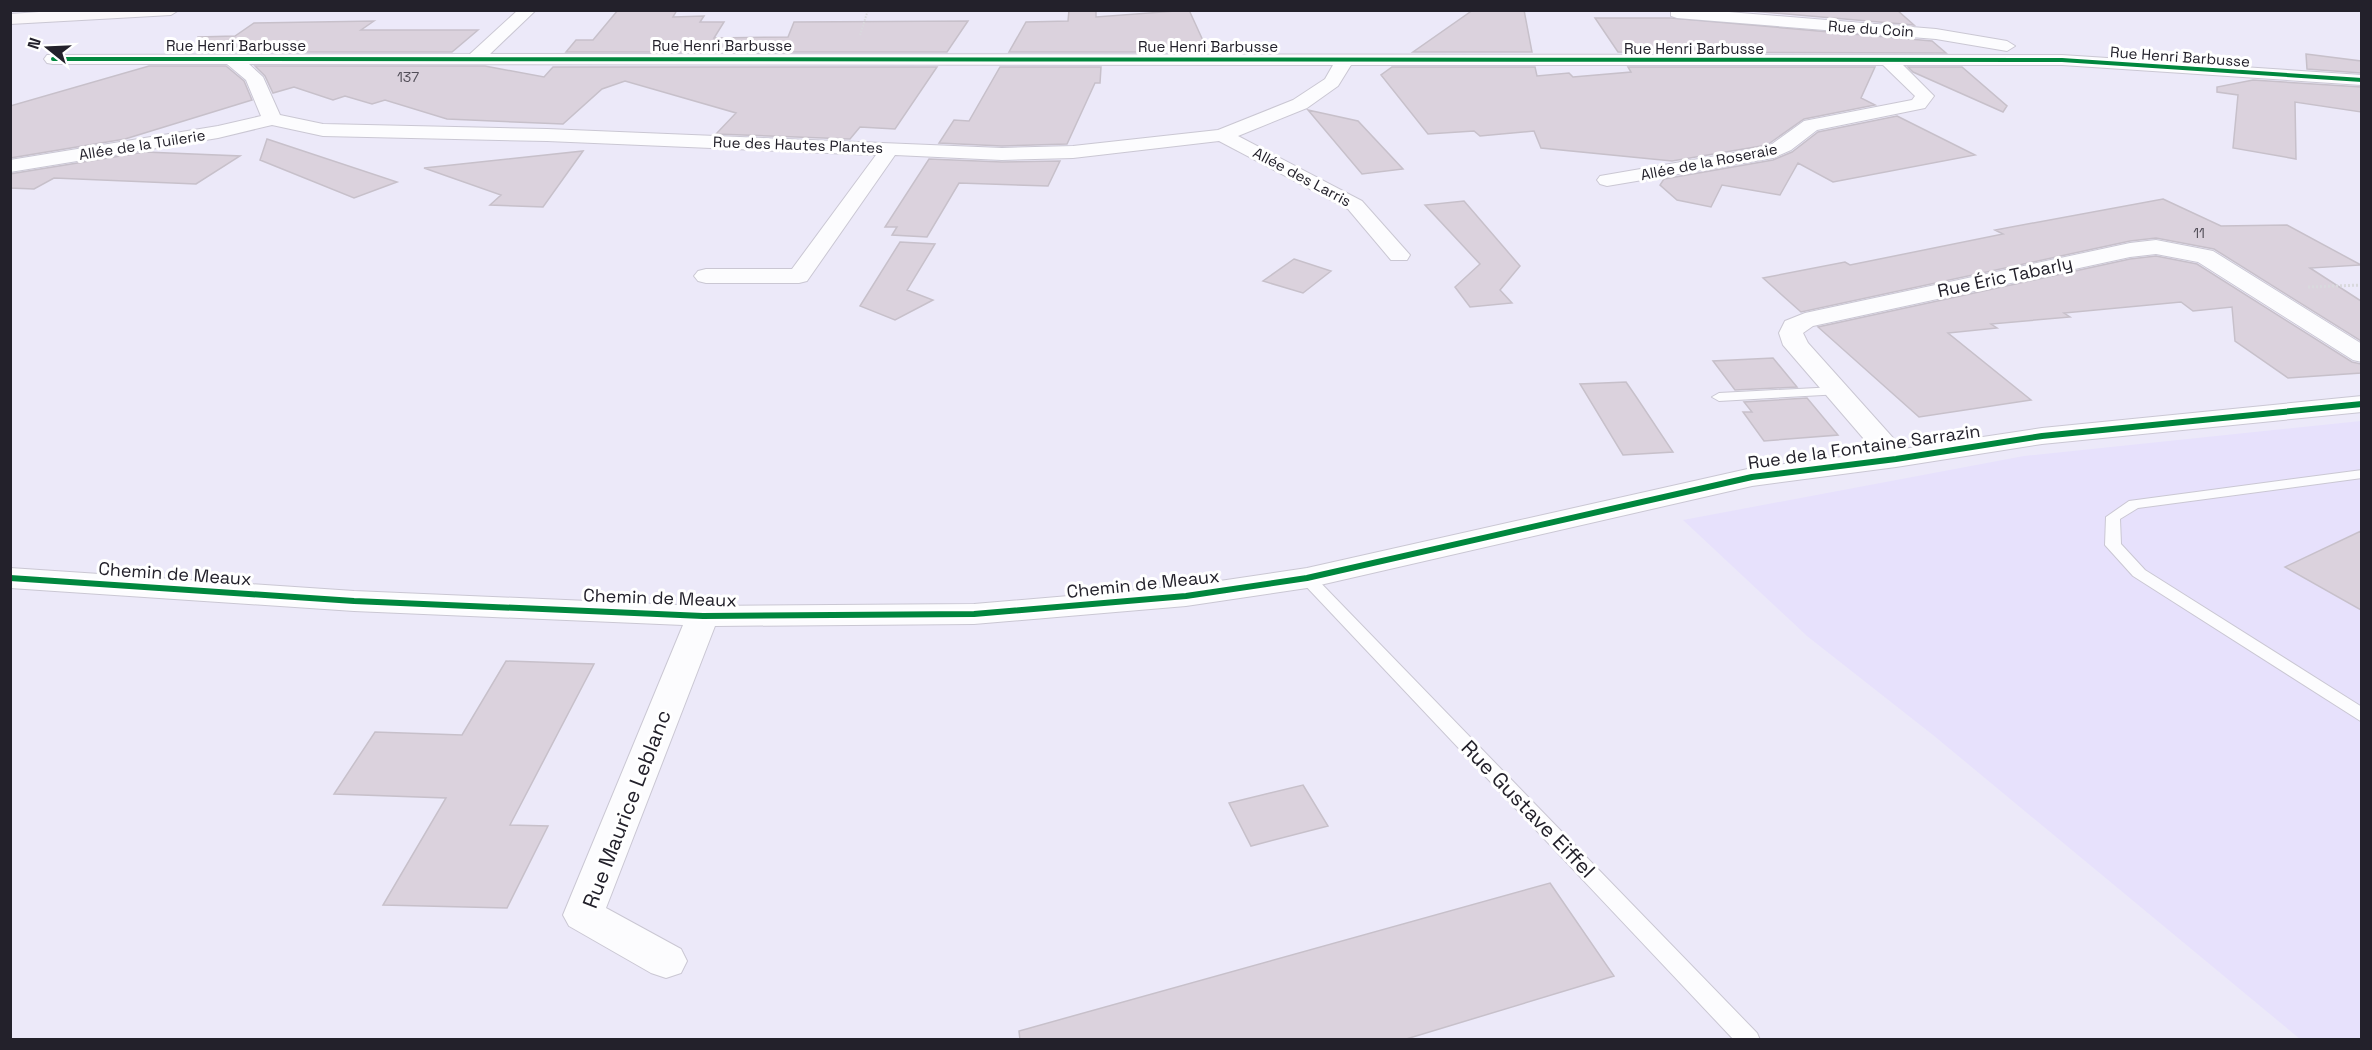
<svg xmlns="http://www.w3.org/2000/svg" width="2372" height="1050" font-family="'Space Grotesk',sans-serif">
<rect width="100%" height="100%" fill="#ece9f9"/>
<path fill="#e7e1fc" d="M 2361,421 L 2361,1039 L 2300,1039 L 1933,735 L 1807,636 L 1683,520 L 2024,456 Z"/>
<path fill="#dbd2dd" stroke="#c7c0ca" stroke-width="1.5" d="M 618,10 L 677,10 L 673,17 L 704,16 L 700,22 L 724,22 L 714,38 L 788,37 L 794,22 L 968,21 L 947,52 L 566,52 L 576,40 L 593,40 Z
M 1069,10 L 1096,10 L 1096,17 L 1189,10 L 1205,45 L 1138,48 L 1137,52 L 1009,52 L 1026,22 L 1068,21 Z
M 1473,10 L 1524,10 L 1532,52 L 1413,52 Z
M 1739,10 L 1897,10 L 1914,25 Z
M 1595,18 L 1671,18 L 1932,41 L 1946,53 L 1618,52 Z
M 374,21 L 361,30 L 478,30 L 452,52 L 197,52 L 200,52 L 198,37 L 235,36 L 254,23 Z
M 2306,54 L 2361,61 L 2361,73 L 2307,69 Z
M 149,66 L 226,66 L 244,81 L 252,100 L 125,139 L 10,158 L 10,106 Z
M 255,66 L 485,66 L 544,77 L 553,67 L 937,67 L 895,129 L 860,127 L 850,139 L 716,134 L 736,113 L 625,81 L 602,89 L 563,124 L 447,119 L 385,100 L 372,104 L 345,96 L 333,100 L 294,87 L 273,93 L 265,76 Z
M 1000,67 L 1101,67 L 1100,83 L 1095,83 L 1067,144 L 1002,146 L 939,143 L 954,120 L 969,121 Z
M 1392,67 L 1535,67 L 1537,76 L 1569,73 L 1573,77 L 1631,72 L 1628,67 L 1875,67 L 1861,98 L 1875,105 L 1804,119 L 1767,145 L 1672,161 L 1541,148 L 1534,131 L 1480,136 L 1474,131 L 1428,134 L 1381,75 Z
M 1908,67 L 1962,67 L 2007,106 L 2003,112 L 1913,72 Z
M 2253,80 L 2361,87 L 2361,112 L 2295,102 L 2296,159 L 2233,148 L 2238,95 L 2217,92 L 2217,87 Z
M 1308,110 L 1358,121 L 1403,169 L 1362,174 Z
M 1897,116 L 1975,155 L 1833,182 L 1798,163 L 1780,195 L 1722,185 L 1711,207 L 1677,200 L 1660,185 L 1664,179 L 1773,160 L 1792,152 L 1818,132 Z
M 267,139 L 397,182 L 354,198 L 260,160 Z
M 583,151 L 543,207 L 490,205 L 501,195 L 424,168 Z
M 145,152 L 240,156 L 196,184 L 54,178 L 34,189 L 10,188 L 10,174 Z
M 929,159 L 1002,162 L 1060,161 L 1048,186 L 959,183 L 927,237 L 892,235 L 897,227 L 885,227 Z
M 2163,199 L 2221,226 L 2287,225 L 2361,265 L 2310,268 L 2361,301 L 2361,341 L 2214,249 L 2156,238 L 2130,241 L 1801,312 L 1763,278 L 1845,262 L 1850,265 L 2003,234 L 1995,230 Z
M 1464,201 L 1520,266 L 1500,290 L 1512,303 L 1470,307 L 1455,287 L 1480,264 L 1425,205 Z
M 900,242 L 935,244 L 907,290 L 933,300 L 895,320 L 860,306 Z
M 2156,256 L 2197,264 L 2352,362 L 2361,364 L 2361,373 L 2288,378 L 2235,341 L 2232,307 L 2193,311 L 2181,302 L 2064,313 L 2070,317 L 1991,324 L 1997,328 L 1948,333 L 2031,400 L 1919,417 L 1818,327 L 2130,259 Z
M 1294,259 L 1331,271 L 1303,293 L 1263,281 Z
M 1773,358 L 1797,387 L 1735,390 L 1713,361 Z
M 1626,382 L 1637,398 L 1673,452 L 1623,455 L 1580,384 Z
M 1807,398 L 1838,435 L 1764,441 L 1743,412 L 1752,412 L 1744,402 Z
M 2361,531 L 2361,610 L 2285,567 Z
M 506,661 L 594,664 L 510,825 L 548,826 L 507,908 L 383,905 L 446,798 L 334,794 L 375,732 L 462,735 Z
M 1303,785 L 1328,826 L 1251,846 L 1229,803 Z
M 1550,883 L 1614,976 L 1403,1040 L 1020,1040 L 1019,1031 Z"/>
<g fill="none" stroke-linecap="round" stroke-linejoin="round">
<defs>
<path id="service" d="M 1836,387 L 1841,388 L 1843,391 L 1841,394 L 1719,401 L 1712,397 L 1719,393 Z
M 2362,470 L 2362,478 L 2138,508 L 2120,519 L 2121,544 L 2145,570 L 2362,707 L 2362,722 L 2133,576 L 2105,545 L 2106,517 L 2129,501 Z
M 1307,573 L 1313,575 L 1757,1033 L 1760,1040 L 1734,1040 L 1301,581 L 1299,578 L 1301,575 Z"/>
<path id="minor" d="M 518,10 L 536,10 L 490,54 L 2062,55 L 2362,75 L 2362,85 L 2062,65 L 1903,65 L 1934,96 L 1925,108 L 1817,130 L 1791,150 L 1773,158 L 1607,186 L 1600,184 L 1597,180 L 1600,176 L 1768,147 L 1804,121 L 1912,100 L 1915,96 L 1883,65 L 1351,65 L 1338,86 L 1307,108 L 1238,136 L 1362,201 L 1410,255 L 1407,260 L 1391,260 L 1348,209 L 1219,141 L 1073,158 L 1002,160 L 895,155 L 807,281 L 799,283 L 706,283 L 698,281 L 694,276 L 698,271 L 706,269 L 792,269 L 876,155 L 547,141 L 323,136 L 272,125 L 218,138 L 10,172 L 10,160 L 218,126 L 261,116 L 246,80 L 227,64 L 53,64 L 47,63 L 44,59 L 47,55 L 470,54 ZM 249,64 L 1333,65 L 1325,79 L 1293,100 L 1218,130 L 1073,146 L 1002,148 L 547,129 L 323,124 L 280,115 L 263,77 Z
M 1671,10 L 1705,10 L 1936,29 L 2007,41 L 2015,46 L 2007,51 L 1936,39 L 1677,18 L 1671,16 Z
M 2156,240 L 2213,251 L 2362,344 L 2362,362 L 2353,360 L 2198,262 L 2156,254 L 2130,257 L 1813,326 L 1803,333 L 1808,343 L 1903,449 L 2042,428 L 2362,396 L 2362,412 L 2042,444 L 1896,467 L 1752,486 L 1307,588 L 1186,606 L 974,624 L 715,626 L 606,908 L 681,949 L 687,961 L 681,973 L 666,978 L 651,973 L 569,926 L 563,915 L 683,625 L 354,611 L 10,588 L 10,568 L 354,591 L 703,606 L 974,604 L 1186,586 L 1307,568 L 1752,468 L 1876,453 L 1783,345 L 1779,333 L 1785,321 L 1805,313 L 2130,243 Z"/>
<path id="secondary" d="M 68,10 L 179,10 L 171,15 L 10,24 L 10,14 Z"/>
</defs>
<use href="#service" stroke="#cac7d3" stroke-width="2"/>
<use href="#minor" stroke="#cac7d3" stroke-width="2"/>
<use href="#secondary" stroke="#cac7d3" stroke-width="2"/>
<path stroke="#d9d9dd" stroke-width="2" stroke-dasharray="1.5 1.5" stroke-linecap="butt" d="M 860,35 L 868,10"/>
<path stroke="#d9d9dd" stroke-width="3" stroke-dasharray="2 2" stroke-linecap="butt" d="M 2308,287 L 2362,285"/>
<use href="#service" fill="#fcfcfe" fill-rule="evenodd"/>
<use href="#minor" fill="#fcfcfe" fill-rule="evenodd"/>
<use href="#secondary" fill="#faf7fa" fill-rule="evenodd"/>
<defs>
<path id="cycleway-far1" d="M 53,59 L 2062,60 L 2362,80"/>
<path id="cycleway" d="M 10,578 L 354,601 L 703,616 L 974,614 L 1186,596 L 1307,578 L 1752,477 L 1896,459 L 2042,436 L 2362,404"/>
</defs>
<use href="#cycleway-far1" stroke="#fff" stroke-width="6"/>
<use href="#cycleway" stroke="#fff" stroke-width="10"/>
<use href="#cycleway-far1" stroke="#00873e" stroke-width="4"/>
<use href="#cycleway" stroke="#00873e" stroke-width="6"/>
</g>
<g text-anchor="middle" stroke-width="6" stroke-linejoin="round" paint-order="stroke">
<g font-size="14" fill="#524e58">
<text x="408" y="82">137</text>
<text x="2199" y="238">11</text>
</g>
<g font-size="15" fill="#23212b" stroke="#fff">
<text transform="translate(1871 29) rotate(4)" y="5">Rue du Coin</text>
<text x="236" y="51">Rue Henri Barbusse</text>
<text x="722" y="51">Rue Henri Barbusse</text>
<text x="1208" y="52">Rue Henri Barbusse</text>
<text x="1694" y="54">Rue Henri Barbusse</text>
<text transform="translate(2180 57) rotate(4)" y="5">Rue Henri Barbusse</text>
<text transform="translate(142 145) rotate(-9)" y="5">Allée de la Tuilerie</text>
<text transform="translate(798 145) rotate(2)" y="5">Rue des Hautes Plantes</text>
<text transform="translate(1709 162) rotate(-11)" y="5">Allée de la Roseraie</text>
<text transform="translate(1302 177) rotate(28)" y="5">Allée des Larris</text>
</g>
<g font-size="18" fill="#23212b" stroke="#fff">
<text transform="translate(2005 277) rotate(-12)" y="6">Rue Éric Tabarly</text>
<text transform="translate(1864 447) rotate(-8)" y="6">Rue de la Fontaine Sarrazin</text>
<text transform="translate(175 574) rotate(4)" y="6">Chemin de Meaux</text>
<text transform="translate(1143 584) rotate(-6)" y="6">Chemin de Meaux</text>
<text transform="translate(660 598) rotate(2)" y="6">Chemin de Meaux</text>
</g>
<g font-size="21" fill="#23212b" stroke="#fff">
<text transform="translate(627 809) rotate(-69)" y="7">Rue Maurice Leblanc</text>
<text transform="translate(1528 809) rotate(46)" y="7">Rue Gustave Eiffel</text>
</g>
</g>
<rect width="2372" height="1050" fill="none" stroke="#23212b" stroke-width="24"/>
<g transform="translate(48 48) rotate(288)" stroke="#ffffff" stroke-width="4.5" paint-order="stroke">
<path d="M0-4.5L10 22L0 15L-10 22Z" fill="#23212b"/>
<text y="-9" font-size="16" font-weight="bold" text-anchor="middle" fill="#23212b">N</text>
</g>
</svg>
